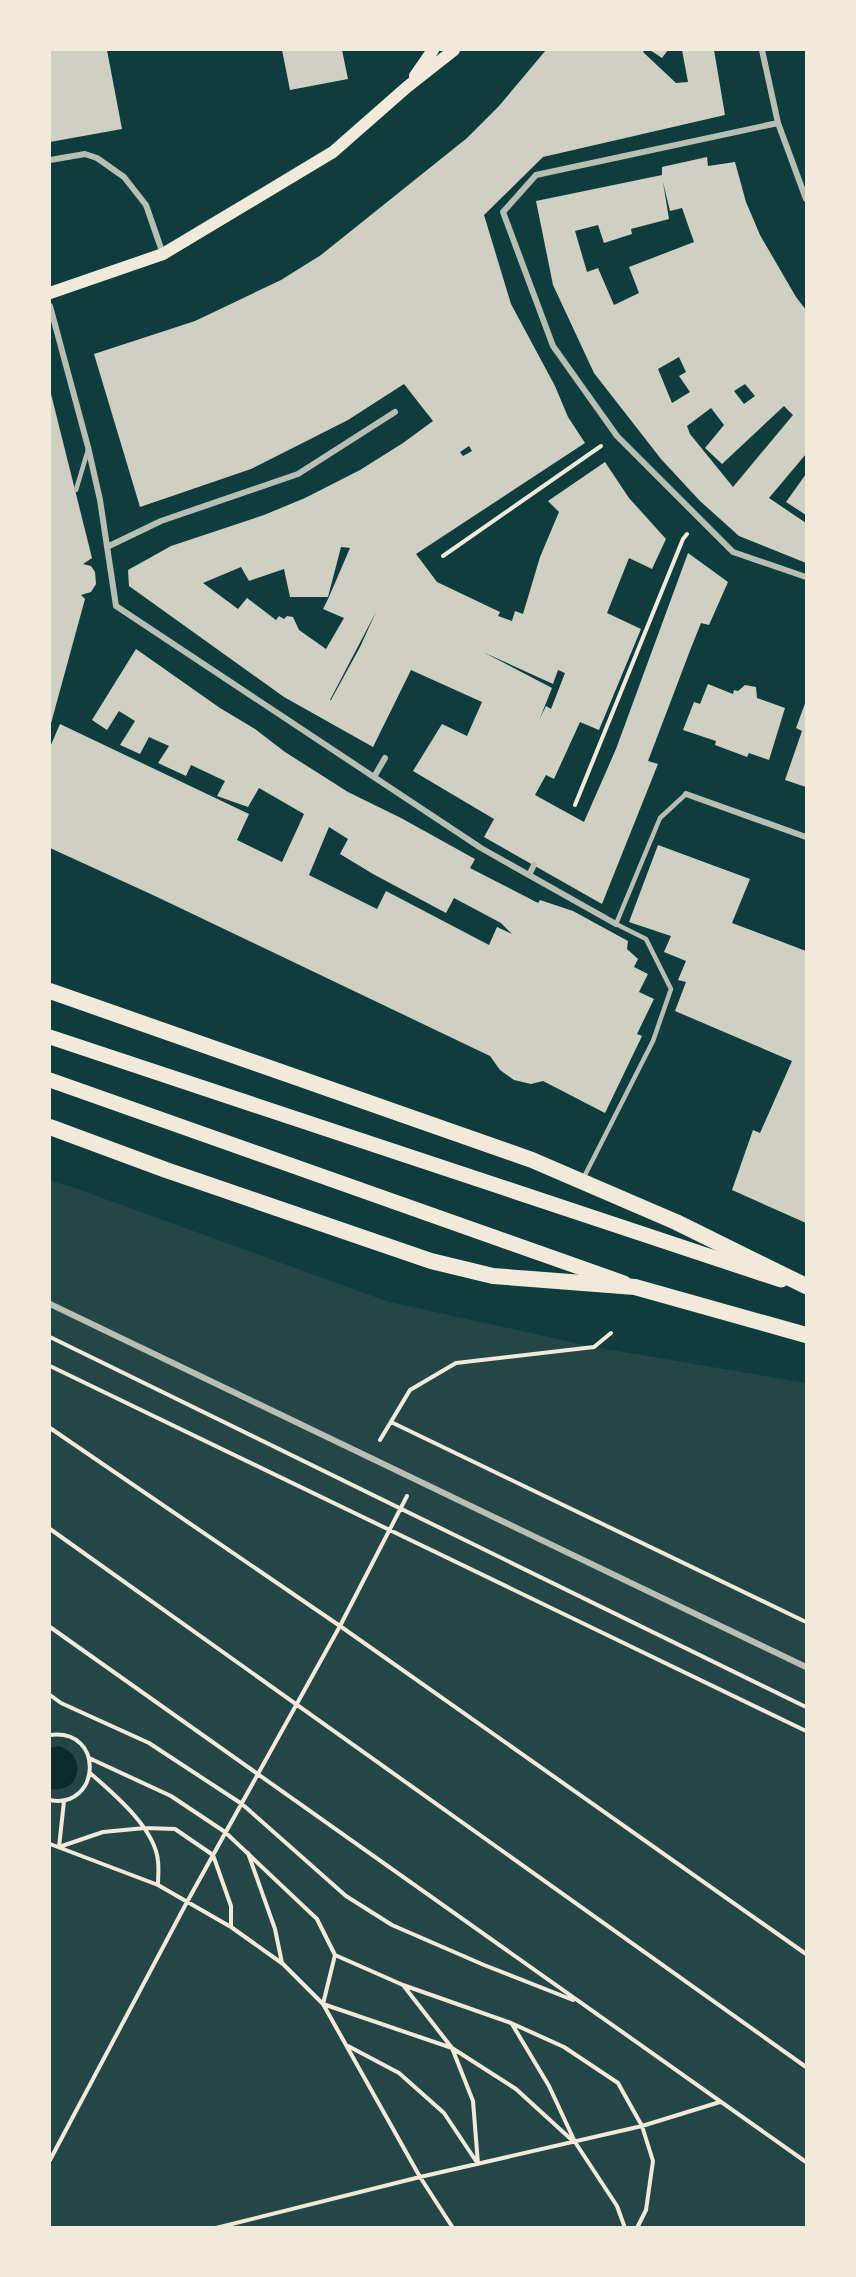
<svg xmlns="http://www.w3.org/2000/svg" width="856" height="2277" font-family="Ubuntu,sans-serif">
<rect width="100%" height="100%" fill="#0f3d3e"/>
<path fill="#244646" d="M 50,1181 L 69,1186 L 389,1302 L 594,1347 L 806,1383 L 806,2227 L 50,2227 Z"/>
<path fill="#0a2a2b" d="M 59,1746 C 89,1756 80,1794 50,1789 L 50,1748 Z"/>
<path fill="#cfcfc3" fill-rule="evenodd" d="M 50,50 L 107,50 L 122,129 L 50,142 Z
M 282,50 L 342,50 L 348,79 L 290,90 Z
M 546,50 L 645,50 L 643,52 L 676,83 L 688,82 L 682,50 L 714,50 L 725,115 L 543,157 L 484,215 L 511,304 L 555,386 L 568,417 L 585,443 L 416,554 L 437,582 L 500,612 L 498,616 L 512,621 L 515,611 L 523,614 L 540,557 L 559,512 L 548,501 L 605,462 L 629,498 L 666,539 L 652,569 L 629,558 L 607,613 L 641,629 L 599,730 L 580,722 L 554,779 L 546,775 L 535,795 L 584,822 L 616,749 L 688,553 L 728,582 L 709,625 L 701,623 L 691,648 L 648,761 L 658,764 L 602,904 L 484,837 L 494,819 L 413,771 L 442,724 L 467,736 L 482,702 L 411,670 L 373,747 L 284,697 L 129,586 L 128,570 L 171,546 L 264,515 L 305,498 L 360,470 L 403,443 L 433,421 L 404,384 L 348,420 L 251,469 L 140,507 L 94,354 L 195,321 L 281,280 L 321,255 L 467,138 L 499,106 ZM 469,446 L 472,451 L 463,456 L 460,452 ZM 341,547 L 350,548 L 335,583 L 328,599 L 323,609 L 344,618 L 326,649 L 299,630 L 293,617 L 287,616 L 284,619 L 279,616 L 276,620 L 247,598 L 238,609 L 203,583 L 241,567 L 249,581 L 284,569 L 290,597 L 328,597 ZM 376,612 L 360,647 L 331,700 L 330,700 ZM 483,652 L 553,684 L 558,670 L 565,673 L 551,709 L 546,706 L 540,718 L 552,688 Z
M 650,50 L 668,50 L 662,58 Z
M 707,157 L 708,166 L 735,162 L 746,202 L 760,235 L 796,297 L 806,310 L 806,454 L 769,498 L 806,523 L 806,563 L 739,536 L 700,501 L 661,459 L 594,373 L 553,285 L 536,201 L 662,175 L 662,167 ZM 663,182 L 670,211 L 682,208 L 694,242 L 629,267 L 639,293 L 614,305 L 598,268 L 587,272 L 575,231 L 598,225 L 604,243 L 632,234 L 631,229 L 669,219 ZM 679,357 L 686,372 L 679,376 L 690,392 L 672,403 L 658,369 ZM 745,384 L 755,396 L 744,404 L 734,391 ZM 784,406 L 793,415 L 733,487 L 690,434 L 687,426 L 711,408 L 724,425 L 705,448 L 722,464 Z
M 50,390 L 92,558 L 83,564 L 91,566 L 95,572 L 96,584 L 91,592 L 81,595 L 85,599 L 50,727 Z
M 806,474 L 806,515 L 786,502 Z
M 136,649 L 220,708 L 255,729 L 285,752 L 348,792 L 401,818 L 475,859 L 470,868 L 538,903 L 540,900 L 573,911 L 628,941 L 627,949 L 638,959 L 634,967 L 648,974 L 639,992 L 654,999 L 637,1034 L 642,1036 L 605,1113 L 543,1081 L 531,1084 L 514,1080 L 500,1070 L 490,1056 L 155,896 L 50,848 L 50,747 L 60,724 L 249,814 L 237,840 L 282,862 L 304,814 L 259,788 L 248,807 L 217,796 L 225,781 L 191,765 L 186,776 L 158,763 L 169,746 L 149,737 L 140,754 L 120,745 L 135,721 L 119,711 L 107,730 L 92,720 ZM 329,827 L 348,839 L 340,854 L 373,874 L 446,913 L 454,898 L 501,923 L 512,934 L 497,927 L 489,945 L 386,891 L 377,909 L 309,875 Z
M 708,684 L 733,694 L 734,690 L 738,691 L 745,685 L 756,687 L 757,698 L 785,708 L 769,760 L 749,753 L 747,757 L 715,745 L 716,741 L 683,730 L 694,702 L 700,704 Z
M 806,701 L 806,787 L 785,780 L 802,731 L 796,728 Z
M 658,845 L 750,879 L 732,923 L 806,951 L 806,1223 L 732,1190 L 753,1130 L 760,1133 L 792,1061 L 675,1011 L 686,982 L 678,980 L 686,961 L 664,952 L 671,936 L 629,922 Z"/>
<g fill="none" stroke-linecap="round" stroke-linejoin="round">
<path stroke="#f1e9da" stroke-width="4" d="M 443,556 L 601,446
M 575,805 L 683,539 L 687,534
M 50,1337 L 806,1707
M 50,1366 L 806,1731
M 391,1422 L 806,1622
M 50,1428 L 340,1626 L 806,1954
M 380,1440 L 410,1390 L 456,1363 L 594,1347 L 611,1333
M 50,1529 L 806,2067
M 50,1627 L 806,2162
M 50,1695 L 61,1703 L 149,1743 L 242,1804 L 346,1896 L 392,1925 L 484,1965 L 573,2000
M 50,1735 C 106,1728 100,1810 50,1800
M 89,1758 L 171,1796 L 225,1832 L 317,1919 L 335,1955 L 403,1985 L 511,2023 L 564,2047 L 618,2083 L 642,2126 L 653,2161 L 646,2210 L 637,2228
M 90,1773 C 114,1794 155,1828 158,1861 C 159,1869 158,1877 158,1885
M 64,1801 L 59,1847 L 103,1832 L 145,1828 L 175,1829 L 213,1855 L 231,1906 L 231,1927
M 50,1844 L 158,1885 L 231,1927 L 283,1964 L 323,2004 L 420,2177 L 453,2228
M 248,1853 L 275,1929 L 282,1963
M 335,1955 L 323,2004 L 452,2048 L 516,2089 L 574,2142
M 512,2024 L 549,2086 L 575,2142 L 617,2206 L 625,2228
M 348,2046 L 399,2073 L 444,2113 L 478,2164 L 473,2101 L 452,2048 L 403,1985
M 50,2160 L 187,1902 L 340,1626 L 407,1496
M 216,2228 L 420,2177 L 642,2126 L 720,2102"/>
<path stroke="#b8beb3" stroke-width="4.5" d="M 76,490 L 88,450
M 583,1179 L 653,1041 L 671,989 L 646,939 L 616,924 L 660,818 L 686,794"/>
<path stroke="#b8beb3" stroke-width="6" d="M 762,50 L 778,123 L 806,199
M 778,123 L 536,175 L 503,212 L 553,346 L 617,436 L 733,552 L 806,577
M 50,160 L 85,154 L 97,158 L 124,177 L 146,205 L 163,254
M 50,306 L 88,447 L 100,500 L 116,606 L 481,848 L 616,924
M 107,547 L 161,521 L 298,474 L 395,412
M 374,777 L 385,758
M 686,794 L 806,837
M 529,875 L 534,865
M 50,1304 L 806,1667"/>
<path stroke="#f1e9da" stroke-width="12" d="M 415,76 L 433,50
M 50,293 L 163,254 L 333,152 L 407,87 L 454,50"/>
<path stroke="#f1e9da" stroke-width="15" d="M 50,1037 L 781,1280
M 50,1080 L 624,1283"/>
<path stroke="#f1e9da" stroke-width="16" d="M 50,991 L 532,1160 L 676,1222 L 806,1286
M 50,1127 L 166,1170 L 431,1261 L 493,1276 L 635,1287 L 806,1335"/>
</g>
<rect width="856" height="2277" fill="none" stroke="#f1e9da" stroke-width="102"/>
</svg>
